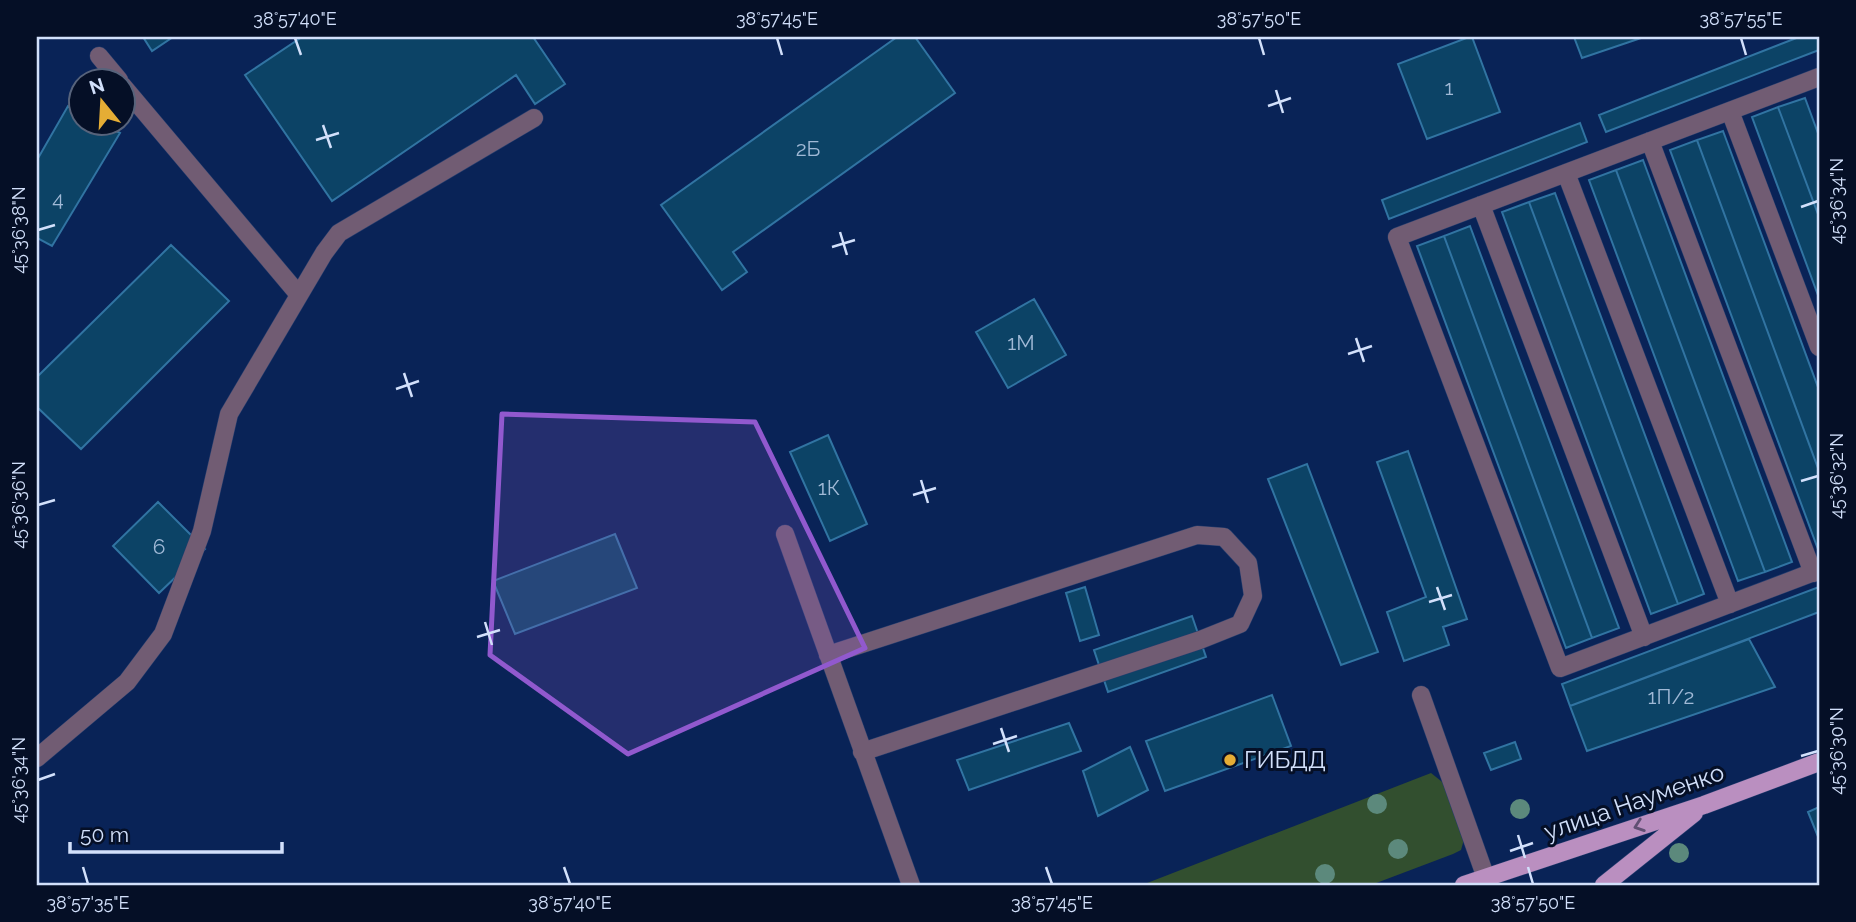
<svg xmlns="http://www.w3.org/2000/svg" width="1856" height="922" font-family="Raleway,sans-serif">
<rect width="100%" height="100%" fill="#092357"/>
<path fill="#324f2f" d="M 1431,773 L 1446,785 L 1465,836 L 1461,850 L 1453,854 L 1371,885 L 1142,885 Z"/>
<path fill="#0c4366" stroke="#3174a2" stroke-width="2" d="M 143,37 L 173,37 L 152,51 Z
M 302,37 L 533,37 L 565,84 L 535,104 L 516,75 L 332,201 L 245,75 Z
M 897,37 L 915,37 L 955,93 L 733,252 L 747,272 L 722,290 L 661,205 Z
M 1469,37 L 1472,37 L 1500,112 L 1427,139 L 1398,64 Z
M 1574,37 L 1644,37 L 1582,58 Z
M 1799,37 L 1819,37 L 1819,50 L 1606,132 L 1599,115 Z
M 1805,98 L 1819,136 L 1819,217 L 1778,107 Z
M 68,106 L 80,113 L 80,122 L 100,122 L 120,133 L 52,246 L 37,238 L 37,160 Z
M 1778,107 L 1819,217 L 1819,298 L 1752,117 Z
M 1580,123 L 1587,142 L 1389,219 L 1382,200 Z
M 1723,131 L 1819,390 L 1819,471 L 1697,140 Z
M 1697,140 L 1819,471 L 1819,552 L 1670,150 Z
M 1643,160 L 1792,562 L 1765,572 L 1616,170 Z
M 1616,170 L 1765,572 L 1738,581 L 1589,180 Z
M 1555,193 L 1704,594 L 1678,604 L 1529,202 Z
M 1529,202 L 1678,604 L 1651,614 L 1502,212 Z
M 1470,226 L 1619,628 L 1592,638 L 1444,236 Z
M 1444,236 L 1592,638 L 1566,648 L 1417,246 Z
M 171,245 L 229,301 L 81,449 L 37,407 L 37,377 Z
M 1034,299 L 1066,355 L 1008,388 L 976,332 Z
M 828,435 L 867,524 L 830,541 L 790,452 Z
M 1408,451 L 1467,619 L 1443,627 L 1449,645 L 1404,661 L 1387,612 L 1426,597 L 1377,462 Z
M 1307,464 L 1378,652 L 1341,665 L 1268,479 Z
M 158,502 L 205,549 L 159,593 L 113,546 Z
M 615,534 L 637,588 L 515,634 L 493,581 Z
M 1085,587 L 1099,635 L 1080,641 L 1066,593 Z
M 1819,587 L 1819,612 L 1570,706 L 1562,684 Z
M 1192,616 L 1206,657 L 1108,692 L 1094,650 Z
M 1749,639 L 1775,687 L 1587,751 L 1570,706 Z
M 1272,695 L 1291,746 L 1165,791 L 1146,741 Z
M 1069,723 L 1081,751 L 969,790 L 957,760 Z
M 1515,742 L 1521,759 L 1491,770 L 1484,753 Z
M 1130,747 L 1148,790 L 1098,816 L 1083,771 Z
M 1819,807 L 1819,839 L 1808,812 Z"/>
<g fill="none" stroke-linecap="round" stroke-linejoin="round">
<defs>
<path id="minor" d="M 99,56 L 119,80
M 1819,77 L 1397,237 L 1560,668 L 1819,570
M 122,85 L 299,295
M 1730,111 L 1819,347
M 1650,141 L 1813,573
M 1566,173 L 1730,604
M 1481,205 L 1644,637
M 785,534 L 911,885
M 828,655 L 1197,535 L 1224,537 L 1248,563 L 1253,596 L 1240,624 L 1200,640 L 862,752
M 1421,695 L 1486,878
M 37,758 L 127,682 L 163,634 L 202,531 L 229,414 L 324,253 L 339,233 L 534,118"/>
<path id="major" d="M 1464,885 L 1704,805 L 1819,762
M 1604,885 L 1694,813"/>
</defs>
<use href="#minor" stroke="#253d6e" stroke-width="19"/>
<use href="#major" stroke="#253d6e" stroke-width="19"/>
<use href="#minor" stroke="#715c73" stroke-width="18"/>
<use href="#major" stroke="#ba8fc0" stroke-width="18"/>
</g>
<g fill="#5c897c">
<circle cx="1377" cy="804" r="10"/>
<circle cx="1520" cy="809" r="10"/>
<circle cx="1398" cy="849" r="10"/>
<circle cx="1679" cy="853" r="10"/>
<circle cx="1325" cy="874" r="10"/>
</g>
<defs><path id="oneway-chevron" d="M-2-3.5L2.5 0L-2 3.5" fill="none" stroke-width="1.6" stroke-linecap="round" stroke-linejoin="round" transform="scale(1.75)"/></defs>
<use stroke="#604f73" href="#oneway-chevron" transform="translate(1639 826) rotate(161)"/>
<path fill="#9159ce" fill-opacity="0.2" stroke="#9159ce" stroke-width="5" stroke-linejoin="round" d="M 502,414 L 755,422 L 865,648 L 628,754 L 490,655 Z"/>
<path fill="none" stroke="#d2e0fb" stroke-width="2.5" d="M 295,38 L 301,55M 777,38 L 782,55M 1259,38 L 1264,55M 1741,38 L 1746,55M 1276,90 L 1283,113M 1268,106 L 1291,98M 323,125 L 331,148M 316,140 L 339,133M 1801,207 L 1818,201M 38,230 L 55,225M 840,232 L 847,255M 832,247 L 855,240M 1356,338 L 1364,362M 1348,354 L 1372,346M 404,373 L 412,397M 396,389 L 419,381M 921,480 L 928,503M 1801,481 L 1818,476M 913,495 L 936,488M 38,505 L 55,500M 1437,587 L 1445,610M 1429,602 L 1452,595M 485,622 L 492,645M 477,637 L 500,630M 1001,728 L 1009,752M 993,744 L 1017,736M 1801,756 L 1818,751M 38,780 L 55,774M 1518,835 L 1525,858M 1510,851 L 1533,843M 83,867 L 88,884M 564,867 L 570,884M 1046,867 L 1052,884M 1528,867 L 1533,884"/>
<circle fill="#e5ad35" stroke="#050f26" stroke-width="2.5" cx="1230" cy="760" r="7"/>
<g text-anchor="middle" stroke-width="6" stroke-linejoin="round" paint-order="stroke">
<g font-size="21" fill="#a0b9d6">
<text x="1449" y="95">1</text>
<text x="808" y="156">2Б</text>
<text x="58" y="206">4</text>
<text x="1021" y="350">1М</text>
<text x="829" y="495">1К</text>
<text x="159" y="554">6</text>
<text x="1671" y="704">1П/2</text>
</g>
<g font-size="24" fill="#d2e0fb" stroke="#050f26" text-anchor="start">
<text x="1244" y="768">ГИБДД</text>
</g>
<g font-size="24" fill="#d2e0fb" stroke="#050f26">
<text transform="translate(1634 802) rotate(-19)" y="8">улица Науменко</text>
</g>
</g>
<rect width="1856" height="922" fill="none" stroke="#050f26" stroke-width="77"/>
<g transform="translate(102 102) rotate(342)"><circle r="33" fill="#050f26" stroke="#57637b" stroke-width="2"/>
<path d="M0-5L12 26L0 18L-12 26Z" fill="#e5ad35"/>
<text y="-10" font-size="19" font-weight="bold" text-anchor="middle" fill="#d2e0fb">N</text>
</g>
<path d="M70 842v10h212v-10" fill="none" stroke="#d2e0fb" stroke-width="3.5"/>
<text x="80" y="842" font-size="21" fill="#d2e0fb" stroke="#050f26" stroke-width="5" paint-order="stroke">50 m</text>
<rect x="38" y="38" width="1780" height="846" fill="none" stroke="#d2e0fb" stroke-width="2.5"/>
<g font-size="18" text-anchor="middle" fill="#d2e0fb">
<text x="295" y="25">38°57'40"E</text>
<text x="777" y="25">38°57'45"E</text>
<text x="1259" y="25">38°57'50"E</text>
<text x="1741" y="25">38°57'55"E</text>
<text transform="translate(1837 201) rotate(-90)" y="6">45°36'34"N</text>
<text transform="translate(19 230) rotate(-90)" y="6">45°36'38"N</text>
<text transform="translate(1837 476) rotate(-90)" y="6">45°36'32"N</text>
<text transform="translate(19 505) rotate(-90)" y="6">45°36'36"N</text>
<text transform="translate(1837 751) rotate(-90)" y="6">45°36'30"N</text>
<text transform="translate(19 780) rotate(-90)" y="6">45°36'34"N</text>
<text x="88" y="909">38°57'35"E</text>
<text x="570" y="909">38°57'40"E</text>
<text x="1052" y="909">38°57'45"E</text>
<text x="1533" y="909">38°57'50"E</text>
</g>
</svg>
